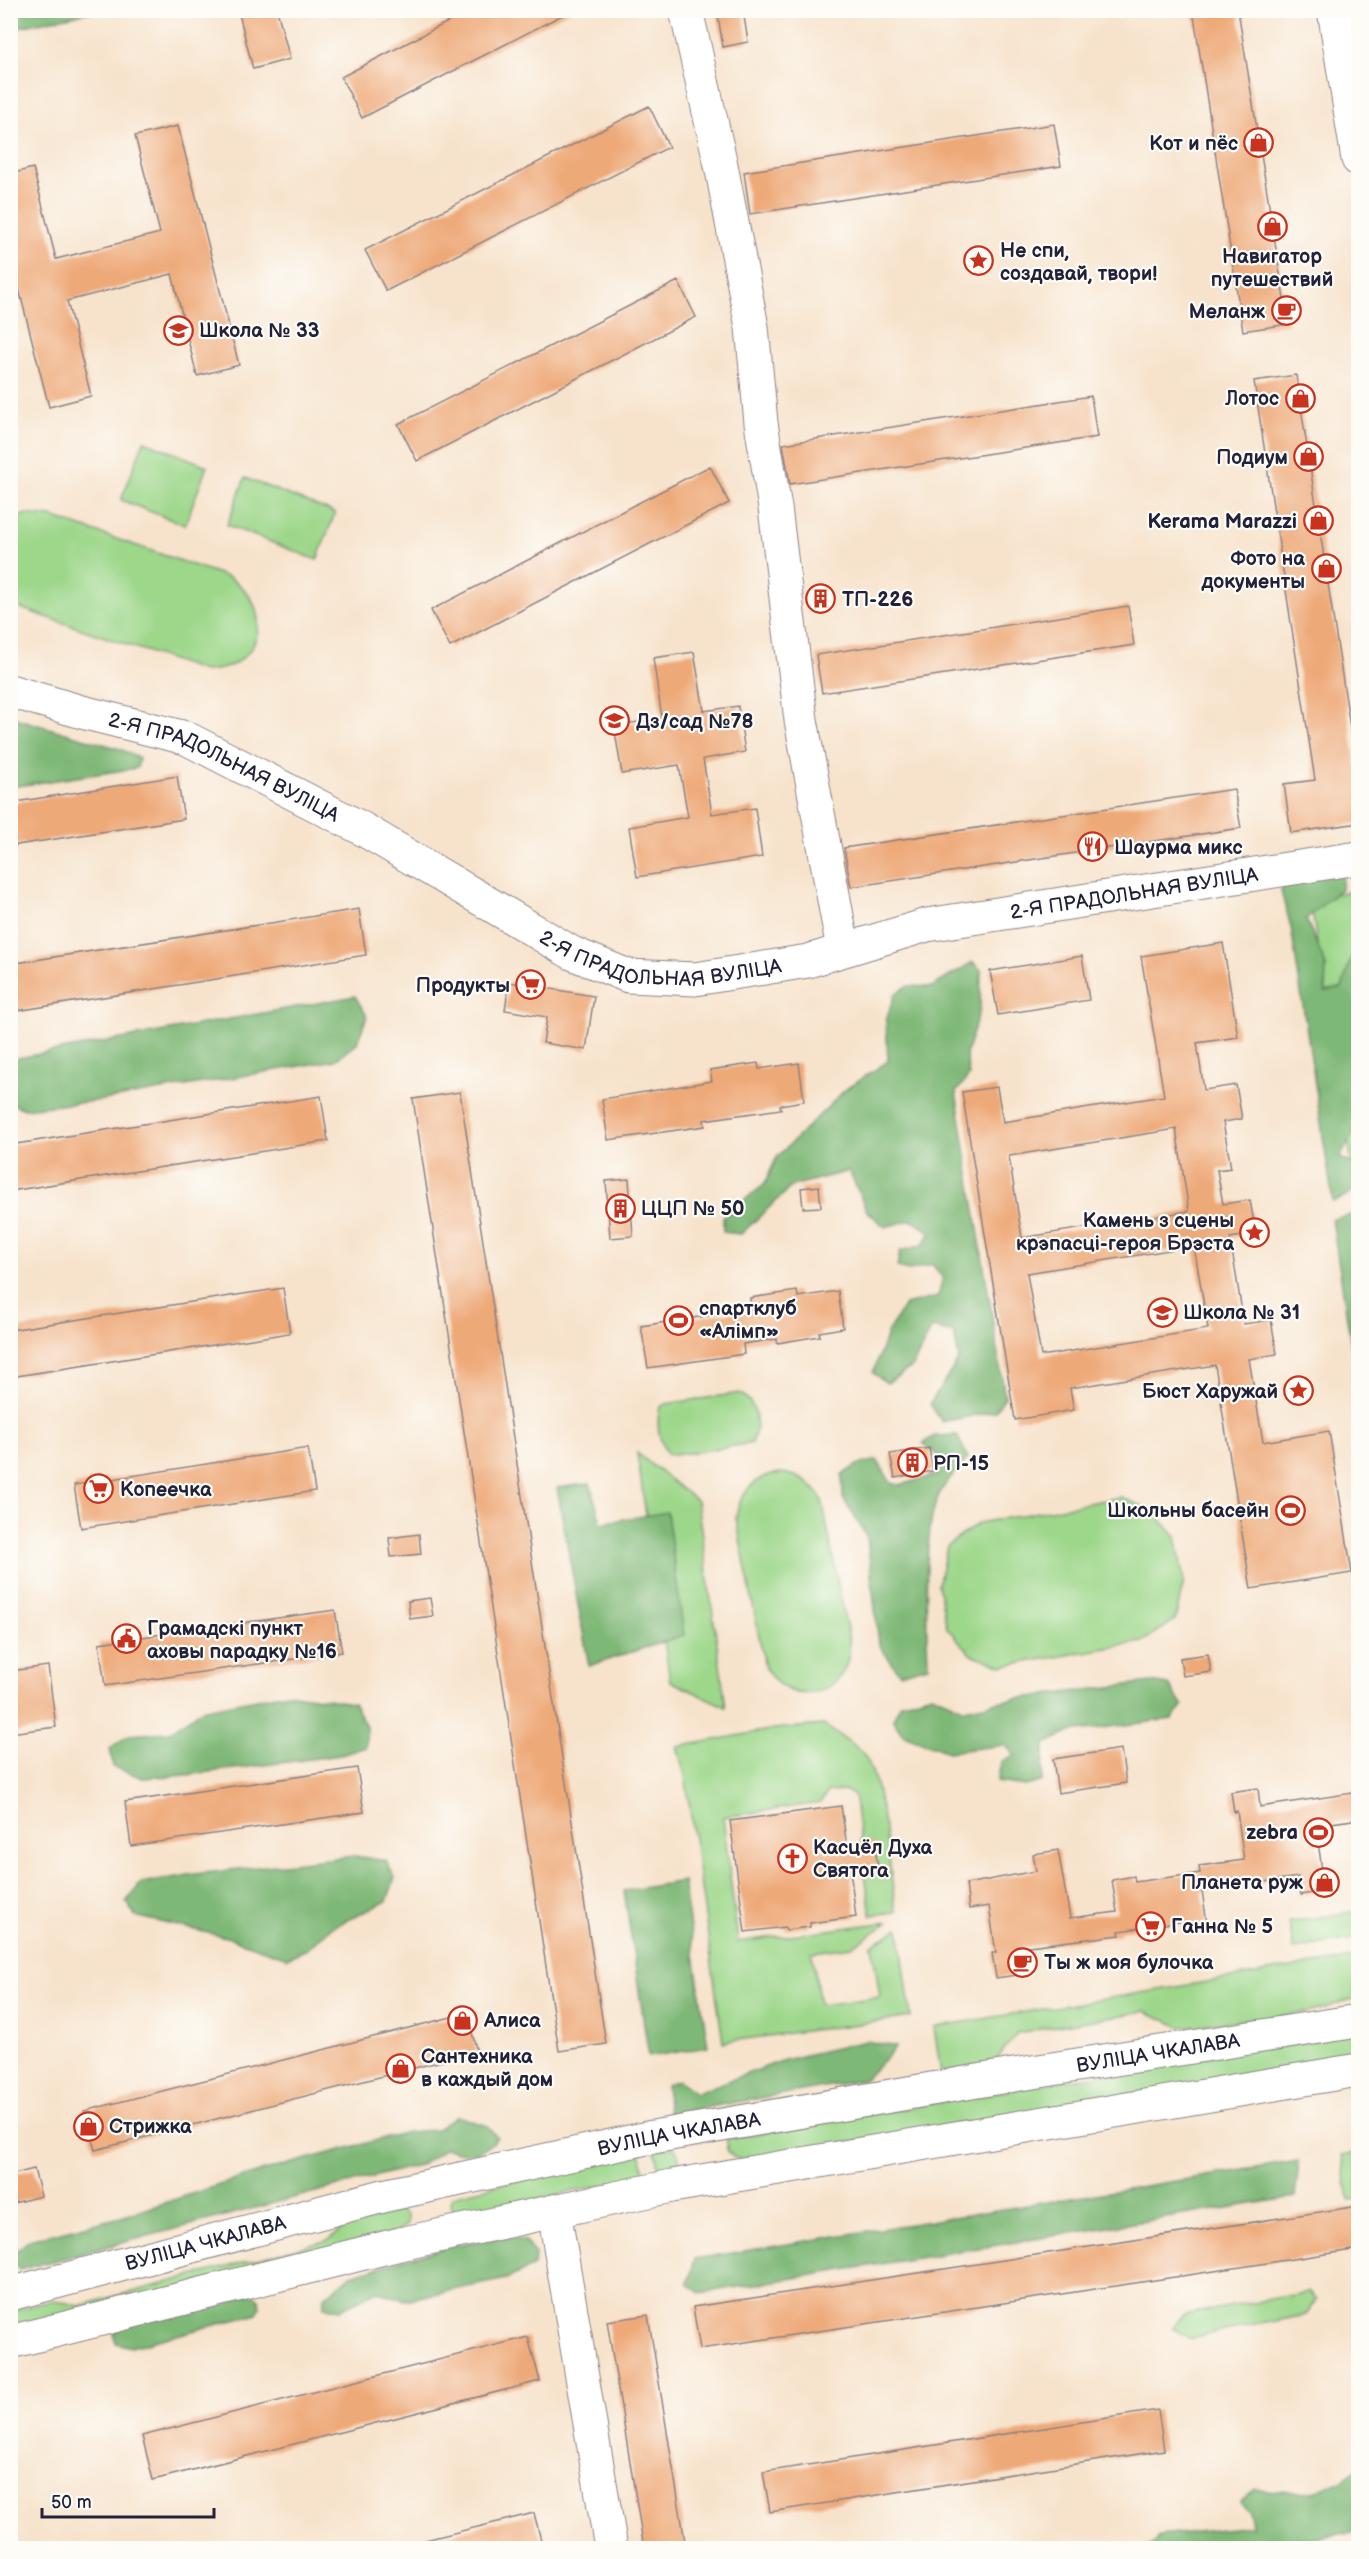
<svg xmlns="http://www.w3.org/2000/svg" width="1369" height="2559" font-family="'Balsamiq Sans',sans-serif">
<rect width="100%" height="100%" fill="#fdfcf7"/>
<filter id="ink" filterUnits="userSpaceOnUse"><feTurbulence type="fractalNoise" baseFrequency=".0167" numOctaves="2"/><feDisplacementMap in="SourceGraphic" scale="12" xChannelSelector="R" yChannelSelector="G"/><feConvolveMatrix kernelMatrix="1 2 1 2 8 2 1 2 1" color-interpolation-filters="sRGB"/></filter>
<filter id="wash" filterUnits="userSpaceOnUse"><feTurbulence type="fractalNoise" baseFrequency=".008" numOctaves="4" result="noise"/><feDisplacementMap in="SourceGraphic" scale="24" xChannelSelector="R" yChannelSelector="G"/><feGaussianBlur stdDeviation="1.35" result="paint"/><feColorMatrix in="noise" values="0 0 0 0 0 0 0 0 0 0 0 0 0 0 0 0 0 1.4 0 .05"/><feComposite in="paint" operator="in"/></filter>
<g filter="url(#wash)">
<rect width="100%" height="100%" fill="#f7e3cc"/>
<path fill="#9dd78a" stroke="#607c62" stroke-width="1.5" d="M 144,441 L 207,466 L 185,525 L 121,500 Z
M 245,478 L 335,513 L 317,560 L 227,525 Z
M 26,514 L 52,517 L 228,577 C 278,606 263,671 204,671 L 11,605 L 11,520 Z
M 1358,890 L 1358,1190 L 1356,1190 L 1310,898 Z
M 740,1393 C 758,1404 759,1425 752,1443 L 674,1455 L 667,1454 C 659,1440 656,1423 660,1407 L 666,1404 Z
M 637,1453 L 697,1501 L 726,1707 L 670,1681 Z
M 781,1473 C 800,1475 813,1483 822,1500 L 849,1640 C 855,1693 790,1715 765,1667 L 736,1518 C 739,1492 755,1476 781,1473 Z
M 1121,1497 L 1153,1511 L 1176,1537 L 1184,1581 L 1175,1620 L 1142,1642 L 1003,1666 L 971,1654 L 947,1628 L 938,1585 L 947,1546 L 979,1523 Z
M 824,1725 C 836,1734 851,1741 861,1751 C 882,1771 891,1880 896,1912 L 871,1915 L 864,1868 L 877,1866 L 874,1843 L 861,1844 L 854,1794 L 845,1791 L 828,1792 L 820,1803 L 723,1817 L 738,1942 L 889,1922 L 852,1947 L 812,1952 L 820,2005 L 880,1997 L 872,1945 L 899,1928 L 911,2017 L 723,2042 L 685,1775 L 677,1747 L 774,1729 Z
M 1358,1911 L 1358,1938 L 1293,1949 L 1289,1922 Z
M 1358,1957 L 1358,1997 L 1312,2012 L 1181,2027 L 1145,2011 L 1017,2033 L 993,2064 L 941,2073 L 934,2027 Z
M 1358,2030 L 1358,2056 L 744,2160 L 733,2157 L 727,2150 L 727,2139 Z
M 675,2148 C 680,2157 681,2162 675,2170 L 660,2174 L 654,2149 Z
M 640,2151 L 645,2177 L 462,2214 L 453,2211 L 450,2204 L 452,2196 Z
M 1358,2152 L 1358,2199 L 1349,2200 L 1342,2155 Z
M 400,2210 L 407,2216 L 407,2225 L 398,2232 L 11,2330 L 11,2311 L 55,2300 L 79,2306 L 329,2240 L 348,2224 Z
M 1309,2292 L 1317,2300 L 1306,2315 L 1189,2338 L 1172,2328 L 1183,2315 Z"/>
<path fill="#7eb876" stroke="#506d58" stroke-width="1.5" d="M 11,10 L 95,10 L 95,11 L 11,29 Z
M 11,717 L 120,749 L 139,758 L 137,768 L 11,787 Z
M 1343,870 L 1342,888 L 1306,919 L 1326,966 L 1325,992 L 1342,988 L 1358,935 L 1358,1124 L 1340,1158 L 1358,1166 L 1358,1190 L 1333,1202 L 1291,927 L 1281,891 L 1288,877 Z
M 973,962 L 981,970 L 980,1009 L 966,1055 L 969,1076 L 956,1092 L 1005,1397 L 995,1411 L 942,1422 L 930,1404 L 959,1359 L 954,1333 L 932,1328 L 912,1367 L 887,1383 L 873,1373 L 888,1331 L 905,1305 L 938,1297 L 943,1278 L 932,1264 L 910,1270 L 897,1267 L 900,1251 L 923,1245 L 931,1232 L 911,1220 L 885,1227 L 867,1211 L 849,1171 L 792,1186 L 741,1234 L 723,1232 L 723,1216 L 764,1185 L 777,1157 L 846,1089 L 888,1061 L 886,1020 L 895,994 L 908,986 L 932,987 Z
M 355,996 L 367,1016 L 357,1043 L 335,1060 L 104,1100 L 25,1109 L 11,1104 L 11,1065 L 18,1058 Z
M 1358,1214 L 1358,1391 L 1332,1219 Z
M 957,1435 L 968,1458 C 959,1468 948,1479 941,1491 C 921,1523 927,1626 928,1666 L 900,1674 L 879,1645 L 867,1537 L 843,1498 L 842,1475 L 857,1465 L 877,1460 L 891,1483 L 899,1485 L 937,1475 L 938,1456 L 923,1443 L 935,1436 Z
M 590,1483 L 601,1523 L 667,1512 L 684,1635 L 589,1666 L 557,1488 Z
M 1151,1682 L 1169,1685 L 1183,1706 L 1172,1719 L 1070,1732 L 1045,1744 L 1042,1781 L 1026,1786 L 997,1782 L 1001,1763 L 1014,1755 L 1005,1745 L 948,1752 L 903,1735 L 893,1719 L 901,1703 L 932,1694 L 965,1709 L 1006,1700 Z
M 287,1693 L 353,1703 L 366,1726 L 366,1747 L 341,1755 L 187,1775 L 143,1778 L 113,1767 L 110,1748 L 129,1735 L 169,1732 L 201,1710 Z
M 355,1856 L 386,1861 L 395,1878 L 387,1901 L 331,1928 L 307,1949 L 287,1958 L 230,1938 L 135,1916 L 126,1902 L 141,1883 L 195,1874 Z
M 683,1881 L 708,2047 L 649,2057 L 624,1891 Z
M 866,2041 L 896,2047 L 864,2080 L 669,2114 L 666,2085 L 678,2080 L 696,2093 L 784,2060 Z
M 457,2116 L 487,2126 L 497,2137 C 482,2156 465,2156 445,2148 L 422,2164 L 19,2270 L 11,2260 L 11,2256 L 29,2240 L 121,2217 L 256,2173 L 407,2132 L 435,2130 Z
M 1299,2161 L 1295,2197 L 701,2293 L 688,2284 L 695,2259 Z
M 506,2237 L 525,2241 L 535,2255 L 534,2266 L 506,2279 L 405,2300 L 377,2291 L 341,2309 L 324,2307 L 324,2297 L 351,2275 L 453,2245 Z
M 253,2294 L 259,2299 L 261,2307 L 257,2314 L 131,2347 L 116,2343 L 114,2334 L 121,2326 Z
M 1358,2469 L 1358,2531 L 1240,2548 L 1146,2548 L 1160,2536 L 1252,2526 L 1250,2512 L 1240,2503 L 1254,2489 C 1300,2492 1319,2499 1358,2469 Z"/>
<g id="blocks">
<path fill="#eea978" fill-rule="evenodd" d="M 238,10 L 277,10 L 290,59 L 253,69 Z
M 471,10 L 572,10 L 362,118 L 341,77 Z
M 717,10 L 743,10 L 748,42 L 723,47 Z
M 1193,10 L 1238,10 L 1288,324 L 1243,331 Z
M 649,106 L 669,147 L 386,291 L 365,250 Z
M 1054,124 L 1061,166 L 750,214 L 744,172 Z
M 178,126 L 239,365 L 197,376 L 172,274 L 67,301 L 91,396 L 49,407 L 10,254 L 10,174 L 33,168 L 56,259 L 160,233 L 135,136 Z
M 678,281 L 696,317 L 417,461 L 398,424 Z
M 1296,375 L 1356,766 L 1359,765 L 1359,823 L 1291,833 L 1284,784 L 1315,780 L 1254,381 Z
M 1091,396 L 1097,437 L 790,484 L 783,444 Z
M 710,466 L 729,503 L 450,647 L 431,610 Z
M 1128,606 L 1134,645 L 822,693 L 816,655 Z
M 694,652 L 704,711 L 738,706 L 745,752 L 703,759 L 712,814 L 755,808 L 762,857 L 637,877 L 629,827 L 688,817 L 679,765 L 622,774 L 614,726 L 662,718 L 653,658 Z
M 177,776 L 184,819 L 10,846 L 10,803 Z
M 1234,789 L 1241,828 L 851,887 L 844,848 Z
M 359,909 L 366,955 L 10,1012 L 10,964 Z
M 1223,943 L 1238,1037 L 1197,1043 L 1204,1090 L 1236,1085 L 1242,1119 L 1223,1122 L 1231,1168 L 1217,1170 L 1223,1204 L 1250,1200 L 1256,1234 L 1230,1238 L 1244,1324 L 1271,1320 L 1277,1354 L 1249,1359 L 1263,1442 L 1329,1431 L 1352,1573 L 1251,1589 L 1215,1365 L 1070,1388 L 1074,1410 L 1015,1420 L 962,1092 L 997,1087 L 1003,1122 L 1164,1096 L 1141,956 ZM 1176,1129 L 1189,1211 L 1022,1238 L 1009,1156 ZM 1194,1246 L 1208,1329 L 1041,1356 L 1027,1273 Z
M 1082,956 L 1089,1000 L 998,1015 L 990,971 Z
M 509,982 L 594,996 L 586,1050 L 543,1043 L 547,1017 L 505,1010 Z
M 758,1063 L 759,1069 L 799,1063 L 804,1101 L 780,1105 L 781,1109 L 704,1120 L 705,1126 L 608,1140 L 602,1099 L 712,1081 L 710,1070 Z
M 460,1092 L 606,2044 L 559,2051 L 413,1099 Z
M 321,1096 L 328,1141 L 10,1191 L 10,1145 Z
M 629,1179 L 633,1236 L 610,1238 L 606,1181 Z
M 819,1186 L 821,1207 L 803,1208 L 801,1188 Z
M 283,1288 L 290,1333 L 10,1377 L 10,1330 Z
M 797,1291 L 798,1297 L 838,1291 L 843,1328 L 819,1332 L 820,1336 L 777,1343 L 777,1339 L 743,1344 L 744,1354 L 648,1368 L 641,1326 L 751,1309 L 750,1298 Z
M 308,1448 L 315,1491 L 81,1528 L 74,1485 Z
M 929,1448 L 933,1471 L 895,1478 L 890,1454 Z
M 419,1534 L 421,1554 L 391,1557 L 389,1538 Z
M 430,1598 L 433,1616 L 410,1619 L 408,1601 Z
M 335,1610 L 342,1652 L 105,1686 L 99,1643 Z
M 1208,1654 L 1211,1672 L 1183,1676 L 1180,1658 Z
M 48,1666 L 56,1727 L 10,1733 L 10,1671 Z
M 1121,1749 L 1126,1783 L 1058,1793 L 1053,1759 Z
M 357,1768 L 364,1812 L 131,1846 L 125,1802 Z
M 1258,1788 L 1260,1807 L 1359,1792 L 1359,1819 L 1318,1825 L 1321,1841 L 1318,1842 L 1325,1891 L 1301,1895 L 1298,1877 L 1202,1891 L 1207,1923 L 1186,1926 L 1186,1921 L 1119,1931 L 1120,1935 L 1112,1936 L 1021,1947 L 1025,1974 L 996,1978 L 992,1953 L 996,1953 L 989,1906 L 969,1909 L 966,1884 L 1036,1871 L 1033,1854 L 1058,1850 L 1070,1918 L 1117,1912 L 1112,1880 L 1134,1876 L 1135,1882 L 1200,1873 L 1199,1866 L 1244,1860 L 1237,1811 L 1234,1812 L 1231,1792 Z
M 841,1806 L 847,1846 L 874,1842 L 878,1867 L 850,1870 L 856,1917 L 810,1923 L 810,1927 L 786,1930 L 785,1927 L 745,1932 L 730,1821 Z
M 467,2013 L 477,2052 L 95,2150 L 84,2111 Z
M 34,2169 L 41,2196 L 10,2204 L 10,2175 Z
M 1359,2206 L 1359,2249 L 700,2349 L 693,2307 Z
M 648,2315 L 681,2517 L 686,2548 L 644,2548 L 607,2321 Z
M 528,2337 L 540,2381 L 153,2480 L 142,2436 Z
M 1158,2410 L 1164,2450 L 770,2512 L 763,2472 Z
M 534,2513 L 543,2548 L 418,2548 L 417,2542 Z"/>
</g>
</g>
<g filter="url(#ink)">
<use href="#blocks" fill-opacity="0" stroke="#8c8284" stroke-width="1.5"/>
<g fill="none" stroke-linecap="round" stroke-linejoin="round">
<defs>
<g id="minor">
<path d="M 686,10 L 721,165 L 752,327 L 761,423 L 775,508 L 801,720 L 843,949"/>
<path id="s1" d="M 10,691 L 82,712 L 186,738 L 361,828 L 572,953 L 628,976 L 695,979 L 808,961 L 927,925 L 1358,858"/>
<path d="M 554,2211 L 611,2548"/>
</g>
<g id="major">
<path d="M 1334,10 L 1358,159"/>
<path id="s2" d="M 10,2294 L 387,2195 L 647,2138 L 995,2078 L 1358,2021"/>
<path d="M 10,2342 L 400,2244 L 672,2186 L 1358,2070"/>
</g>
</defs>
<use href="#minor" stroke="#8c8284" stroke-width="35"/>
<use href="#major" stroke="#8c8284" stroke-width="35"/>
<use href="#minor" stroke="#fff" stroke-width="33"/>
<use href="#major" stroke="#fff" stroke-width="33"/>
</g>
</g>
<defs>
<symbol id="shop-ring" viewBox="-11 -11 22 22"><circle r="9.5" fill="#fdfcf7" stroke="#c8321e" stroke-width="1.5"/><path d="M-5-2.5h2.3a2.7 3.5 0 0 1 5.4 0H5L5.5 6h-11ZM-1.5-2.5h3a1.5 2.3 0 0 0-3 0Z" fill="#c8321e"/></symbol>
<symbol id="sight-ring" viewBox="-11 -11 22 22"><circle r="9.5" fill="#fdfcf7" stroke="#c8321e" stroke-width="1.5"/><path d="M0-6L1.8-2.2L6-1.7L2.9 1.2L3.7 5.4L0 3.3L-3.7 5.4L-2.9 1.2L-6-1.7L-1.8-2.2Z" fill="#c8321e"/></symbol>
<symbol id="cafe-ring" viewBox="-11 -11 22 22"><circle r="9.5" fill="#fdfcf7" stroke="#c8321e" stroke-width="1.5"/><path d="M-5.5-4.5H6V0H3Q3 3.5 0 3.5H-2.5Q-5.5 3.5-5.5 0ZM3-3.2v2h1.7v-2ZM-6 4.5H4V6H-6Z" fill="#c8321e"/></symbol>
<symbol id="school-ring" viewBox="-11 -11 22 22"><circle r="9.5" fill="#fdfcf7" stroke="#c8321e" stroke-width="1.5"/><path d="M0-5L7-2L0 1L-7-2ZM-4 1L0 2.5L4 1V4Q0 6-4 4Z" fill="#c8321e"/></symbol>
<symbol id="building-ring" viewBox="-11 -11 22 22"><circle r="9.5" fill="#fdfcf7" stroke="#c8321e" stroke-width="1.5"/><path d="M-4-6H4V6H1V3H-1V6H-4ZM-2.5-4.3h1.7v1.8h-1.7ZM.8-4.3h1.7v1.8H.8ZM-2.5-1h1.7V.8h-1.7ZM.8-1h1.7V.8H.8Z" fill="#c8321e"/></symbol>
<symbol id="restaurant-ring" viewBox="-11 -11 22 22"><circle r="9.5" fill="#fdfcf7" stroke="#c8321e" stroke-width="1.5"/><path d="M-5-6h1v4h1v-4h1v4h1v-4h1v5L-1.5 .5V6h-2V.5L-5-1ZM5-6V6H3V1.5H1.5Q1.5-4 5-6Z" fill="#c8321e"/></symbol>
<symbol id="supermarket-ring" viewBox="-11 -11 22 22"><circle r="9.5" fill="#fdfcf7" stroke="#c8321e" stroke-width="1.5"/><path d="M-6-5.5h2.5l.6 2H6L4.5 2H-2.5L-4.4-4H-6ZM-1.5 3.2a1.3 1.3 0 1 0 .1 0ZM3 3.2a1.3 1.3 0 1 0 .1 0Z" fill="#c8321e"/></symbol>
<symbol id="stadium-ring" viewBox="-11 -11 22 22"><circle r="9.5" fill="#fdfcf7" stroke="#c8321e" stroke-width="1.5"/><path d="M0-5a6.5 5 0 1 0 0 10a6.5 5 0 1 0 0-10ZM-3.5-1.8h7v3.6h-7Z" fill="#c8321e"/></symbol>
<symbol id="civic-ring" viewBox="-11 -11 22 22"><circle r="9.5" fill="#fdfcf7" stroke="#c8321e" stroke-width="1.5"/><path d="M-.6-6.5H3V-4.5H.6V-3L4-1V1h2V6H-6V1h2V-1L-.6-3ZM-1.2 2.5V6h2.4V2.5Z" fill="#c8321e"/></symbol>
<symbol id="church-ring" viewBox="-11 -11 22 22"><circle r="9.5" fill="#fdfcf7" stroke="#c8321e" stroke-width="1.5"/><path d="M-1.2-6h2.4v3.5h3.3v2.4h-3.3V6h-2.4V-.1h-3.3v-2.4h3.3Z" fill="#c8321e"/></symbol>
</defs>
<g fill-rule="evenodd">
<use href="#shop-ring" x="1242" y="126" width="33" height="33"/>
<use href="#shop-ring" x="1256" y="210" width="33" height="33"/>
<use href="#sight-ring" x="962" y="244" width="33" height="33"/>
<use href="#cafe-ring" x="1270" y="294" width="33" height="33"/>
<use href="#school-ring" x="162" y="314" width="33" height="33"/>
<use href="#shop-ring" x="1284" y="382" width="33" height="33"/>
<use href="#shop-ring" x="1292" y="440" width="33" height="33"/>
<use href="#shop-ring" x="1302" y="504" width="33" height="33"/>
<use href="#shop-ring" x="1310" y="552" width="33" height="33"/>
<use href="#building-ring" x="804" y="582" width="33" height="33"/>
<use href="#school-ring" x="598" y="704" width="33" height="33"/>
<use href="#restaurant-ring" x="1076" y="830" width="33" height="33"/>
<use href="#supermarket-ring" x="514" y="968" width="33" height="33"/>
<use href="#building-ring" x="604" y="1192" width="33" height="33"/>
<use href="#sight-ring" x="1238" y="1216" width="33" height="33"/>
<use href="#school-ring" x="1146" y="1296" width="33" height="33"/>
<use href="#stadium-ring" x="662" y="1304" width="33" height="33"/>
<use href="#sight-ring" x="1282" y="1374" width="33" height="33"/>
<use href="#building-ring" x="896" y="1446" width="33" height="33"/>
<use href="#supermarket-ring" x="82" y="1472" width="33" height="33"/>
<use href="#stadium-ring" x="1274" y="1494" width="33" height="33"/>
<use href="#civic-ring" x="110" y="1622" width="33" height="33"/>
<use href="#stadium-ring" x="1302" y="1816" width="33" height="33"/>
<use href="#church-ring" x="776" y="1842" width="33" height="33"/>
<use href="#shop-ring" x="1308" y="1866" width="33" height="33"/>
<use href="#supermarket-ring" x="1134" y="1910" width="33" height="33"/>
<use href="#cafe-ring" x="1006" y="1946" width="33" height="33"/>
<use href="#shop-ring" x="446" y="2004" width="33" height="33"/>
<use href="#shop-ring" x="384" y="2052" width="33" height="33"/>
<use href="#shop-ring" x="72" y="2110" width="33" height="33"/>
</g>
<g text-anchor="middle" stroke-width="4.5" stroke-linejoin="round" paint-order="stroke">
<g font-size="20" font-weight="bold" fill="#22223b" stroke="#fdfcf7" text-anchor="start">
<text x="1238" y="150" text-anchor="end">Кот и пёс</text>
<text x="1000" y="257">Не спи,<tspan x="1000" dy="23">создавай, твори!</tspan></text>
<text x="1272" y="263" text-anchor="middle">Навигатор<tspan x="1272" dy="23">путешествий</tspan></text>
<text x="1265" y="318" text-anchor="end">Меланж</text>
<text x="199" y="337">Школа № 33</text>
<text x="1279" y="405" text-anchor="end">Лотос</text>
<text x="1288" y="464" text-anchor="end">Подиум</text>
<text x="1297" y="528" text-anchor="end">Kerama Marazzi</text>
<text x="1305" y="565" text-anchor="end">Фото на<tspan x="1305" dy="23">документы</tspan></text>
<text x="842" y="606">ТП-226</text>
<text x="636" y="728">Дз/сад №78</text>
<text x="1114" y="854">Шаурма микс</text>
<text x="510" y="992" text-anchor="end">Продукты</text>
<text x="641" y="1215">ЦЦП № 50</text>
<text x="1234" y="1227" text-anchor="end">Камень з сцены<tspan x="1234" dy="23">крэпасці-героя Брэста</tspan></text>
<text x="699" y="1315">спартклуб<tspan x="699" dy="23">«Алімп»</tspan></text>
<text x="1183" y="1319">Школа № 31</text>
<text x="1278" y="1398" text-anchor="end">Бюст Харужай</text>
<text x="933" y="1470">РП-15</text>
<text x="120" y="1496">Копеечка</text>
<text x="1269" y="1517" text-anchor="end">Школьны басейн</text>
<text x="147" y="1635">Грамадскі пункт<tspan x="147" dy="23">аховы парадку №16</tspan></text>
<text x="1298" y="1839" text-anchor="end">zebra</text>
<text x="813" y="1854">Касцёл Духа<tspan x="813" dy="23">Святога</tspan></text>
<text x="1303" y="1889" text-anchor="end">Планета руж</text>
<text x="1171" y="1933">Ганна № 5</text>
<text x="1044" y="1969">Ты ж моя булочка</text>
<text x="484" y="2027">Алиса</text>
<text x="421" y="2063">Сантехника<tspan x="421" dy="23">в каждый дом</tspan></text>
<text x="109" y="2133">Стрижка</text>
</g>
<g font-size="20" fill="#22223b" stroke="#fdfcf7">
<text dy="7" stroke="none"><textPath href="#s1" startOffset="228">2-Я ПРАДОЛЬНАЯ ВУЛІЦА</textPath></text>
<text dy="7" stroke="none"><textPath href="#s1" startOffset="1200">2-Я ПРАДОЛЬНАЯ ВУЛІЦА</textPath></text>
<text dy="7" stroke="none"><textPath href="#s1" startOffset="714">2-Я ПРАДОЛЬНАЯ ВУЛІЦА</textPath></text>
<text dy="7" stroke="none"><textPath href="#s2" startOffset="1174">ВУЛІЦА ЧКАЛАВА</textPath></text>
<text dy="7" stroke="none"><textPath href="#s2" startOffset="688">ВУЛІЦА ЧКАЛАВА</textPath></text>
<text dy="7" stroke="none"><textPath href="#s2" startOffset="202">ВУЛІЦА ЧКАЛАВА</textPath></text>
</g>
</g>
<rect width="1369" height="2559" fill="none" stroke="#fdfcf7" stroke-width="36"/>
<path d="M42 2508v9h172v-9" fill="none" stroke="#22223b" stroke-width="3"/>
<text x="51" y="2508" font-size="18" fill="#22223b" stroke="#fdfcf7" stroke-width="4.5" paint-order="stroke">50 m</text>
</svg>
